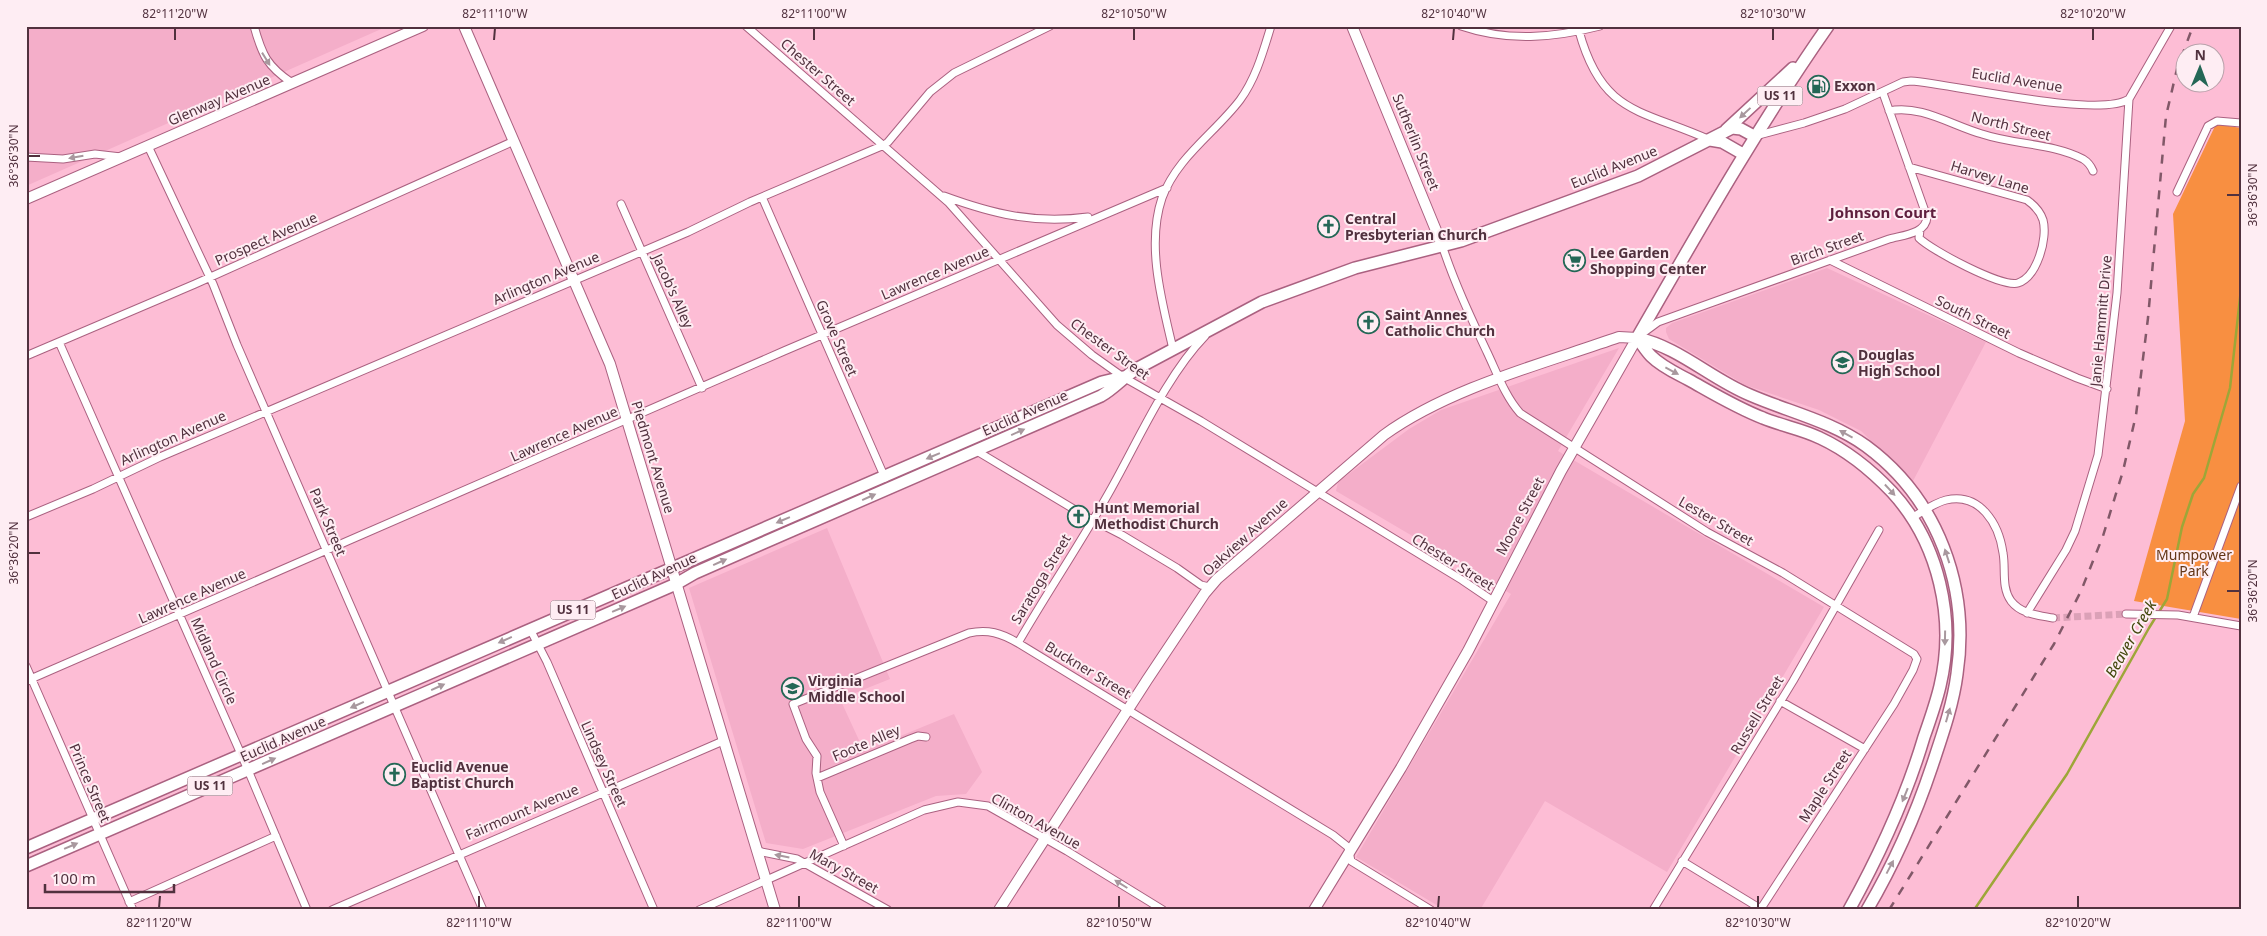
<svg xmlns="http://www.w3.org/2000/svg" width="2267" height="936" font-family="'Noto Sans',sans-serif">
<rect width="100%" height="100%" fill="#fdbdd5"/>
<path fill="#f4aec9" d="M 26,26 L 388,26 L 26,186 Z
M 1827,268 L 1986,342 L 1913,481 L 1861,431 L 1819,410 L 1745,385 L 1669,339 L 1666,332 L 1666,328 L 1672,323 Z
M 1619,348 L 1558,451 L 1824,607 L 1667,872 L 1545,801 L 1480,910 L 1445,910 L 1356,857 L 1511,594 L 1336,491 L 1338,482 L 1409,429 L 1441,410 Z
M 827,528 L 890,679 L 840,699 L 864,751 L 954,714 L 982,772 L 966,794 L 936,796 L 803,849 L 766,843 L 689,588 Z"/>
<path fill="#f88f41" d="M 2216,124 L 2241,128 L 2241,619 L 2134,601 L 2185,421 L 2173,214 Z"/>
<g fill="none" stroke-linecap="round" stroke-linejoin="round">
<path stroke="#9da638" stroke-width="2.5" d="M 1974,910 L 2067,774 L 2149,628 L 2167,599 L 2182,527 L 2193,494 L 2204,478 L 2230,388 L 2241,289"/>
<path stroke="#dba1b7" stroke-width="7" stroke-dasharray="7 3.5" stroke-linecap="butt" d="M 2053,618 L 2126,614"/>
<defs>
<path id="street" d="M 254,26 C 262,55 267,66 292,83
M 746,26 L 948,202 L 1057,325 L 1092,355 L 1123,377 L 1201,421 L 1462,580 L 1493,601
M 1461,26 C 1508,42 1553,38 1600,26
M 1579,31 C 1602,115 1641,109 1710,140
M 1889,111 C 1920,104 1953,126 1982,134 C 2015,145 2052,143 2083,159 C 2088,162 2091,166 2093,171
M 1755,136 L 1804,123 L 1845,109 L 1903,82 L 1911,81 C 1953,84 2099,119 2129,99
M 148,146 L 213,284 L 237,345 L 483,910
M 26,157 L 63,159 L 95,154 L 121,157
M 1909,167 L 2027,200 C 2034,205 2040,211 2043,220 C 2048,238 2037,277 2018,283 C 2002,288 1931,250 1919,238 L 1920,230
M 2177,192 L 2208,126 L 2217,121 L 2241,123
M 944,196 C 993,214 1034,224 1088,217
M 762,197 L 885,478
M 621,204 L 702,388
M 1442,245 C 1454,282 1471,318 1487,352 C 1497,373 1505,396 1520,413 L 1707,532 L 1783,573 L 1914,654 L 1917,659 L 1913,670 L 1894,704 L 1760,910
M 1830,260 L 2019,353 L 2077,378 L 2107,389
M 1643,333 L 1658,322 L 1694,309 L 1889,239 C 1903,235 1926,234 1927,217 L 1883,93
M 59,342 L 248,770 L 307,910
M 1173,349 C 1162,302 1146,245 1162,198 C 1177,157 1215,133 1240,100 C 1256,78 1263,52 1271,26
M 26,356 L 195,284 L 514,141
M 975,450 L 1087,517 L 1122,535 L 1177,568 L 1201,585 L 1209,587
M 26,517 L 93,489 L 160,457 L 688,232 L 750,202 L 884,145 L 888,142 L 930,92 L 954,73 L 1050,26
M 1912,518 C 1923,511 1934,503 1946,500 C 1980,492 1999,524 2003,553 C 2006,569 2001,587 2011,601 C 2021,614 2037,615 2053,618
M 2027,613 L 2066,550 L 2075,531 L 2098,455 L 2117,293 L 2129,99 L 2171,26
M 2126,614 L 2178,615 L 2241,626
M 2193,617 L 2241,486
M 530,629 L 547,662 L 654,910
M 1018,643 C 1048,591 1082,541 1111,489 C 1138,441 1167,375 1205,336
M 26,666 L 133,910
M 26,681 L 784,351 L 1167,188
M 1780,701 L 1865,749
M 817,778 L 910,739 L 918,736 L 926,737
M 844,846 L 820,792 L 816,773 L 817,756 L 806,739 L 793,704 L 969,633 C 988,629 1001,633 1018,643 L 1333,835 L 1348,847 L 1351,861 L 1431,910
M 757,851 L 797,859 L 888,910
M 1682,861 L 1761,909
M 129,902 L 276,836
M 332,910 L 723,741
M 699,910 L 924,810 L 958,802 L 988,806 L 1067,851 L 1163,910
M 1653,910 L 1793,681 L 1879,530"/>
<path id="secondary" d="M 464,26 L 610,364 L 775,910
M 1352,26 L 1442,245
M 26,199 L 423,26
M 999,910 L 1147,680 L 1205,593 L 1217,579 L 1384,435 C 1449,388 1542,364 1619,337 L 1637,338 L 1561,471 L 1468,651 L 1401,768 L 1314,910"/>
<path id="primary" d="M 1726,130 L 1793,68
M 1710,140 L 1722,142 L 1743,154
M 1637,338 C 1679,347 1711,379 1750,395 C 1789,412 1831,421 1866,446 C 1938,499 1970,587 1957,674 C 1953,705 1942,736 1932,766 C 1915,817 1894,864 1867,910
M 1637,338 C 1642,344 1646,351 1651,356 C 1662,367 1676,373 1689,380 C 1714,394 1737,408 1763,418 C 1782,426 1802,429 1820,438 C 1848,451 1871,470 1892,492 C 1939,543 1956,619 1940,686 C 1936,703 1930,720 1924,737 C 1906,798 1880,854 1849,910
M 1637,338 C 1698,232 1758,126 1828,26
M 26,848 L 1102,382 L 1123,377
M 26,866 L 676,584 L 695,573 L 761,544 L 1101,396 C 1115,388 1123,377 1138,368 L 1262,302 L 1355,268 L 1461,241 L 1638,176 L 1732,128 L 1741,129 L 1754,136"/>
</defs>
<use href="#street" stroke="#aa6180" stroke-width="9"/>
<use href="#secondary" stroke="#aa6180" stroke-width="12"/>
<use href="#primary" stroke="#aa6180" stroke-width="14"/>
<use href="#street" stroke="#fff" stroke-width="7"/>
<use href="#secondary" stroke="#fff" stroke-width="10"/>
<use href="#primary" stroke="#fff" stroke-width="11"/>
<path stroke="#815868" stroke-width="2.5" stroke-dasharray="9 9" stroke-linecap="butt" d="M 1889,910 L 2054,644 L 2081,591 L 2103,536 L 2123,471 L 2136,415 L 2148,318 L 2166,116 L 2177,69 L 2193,26"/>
</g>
<defs><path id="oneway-solid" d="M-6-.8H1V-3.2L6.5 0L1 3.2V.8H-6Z" transform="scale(1.25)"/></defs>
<g fill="#a8989e">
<use href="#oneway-solid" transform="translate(266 59) rotate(58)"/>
<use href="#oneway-solid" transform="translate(1745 113) rotate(137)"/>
<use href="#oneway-solid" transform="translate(76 157) rotate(170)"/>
<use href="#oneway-solid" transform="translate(1672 371) rotate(28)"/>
<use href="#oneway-solid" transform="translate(1018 432) rotate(-24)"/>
<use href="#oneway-solid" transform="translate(1846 434) rotate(-151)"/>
<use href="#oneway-solid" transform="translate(933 456) rotate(157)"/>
<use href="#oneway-solid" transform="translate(1890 490) rotate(47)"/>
<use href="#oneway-solid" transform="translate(869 497) rotate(-24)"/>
<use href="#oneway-solid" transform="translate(783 520) rotate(157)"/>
<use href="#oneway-solid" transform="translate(1947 556) rotate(-108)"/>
<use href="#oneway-solid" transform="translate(720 562) rotate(-24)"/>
<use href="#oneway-solid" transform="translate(619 609) rotate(-23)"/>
<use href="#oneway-solid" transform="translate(1945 638) rotate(91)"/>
<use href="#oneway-solid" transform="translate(505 640) rotate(156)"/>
<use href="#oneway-solid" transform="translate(438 687) rotate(-24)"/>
<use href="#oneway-solid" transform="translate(357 705) rotate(156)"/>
<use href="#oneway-solid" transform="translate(1948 715) rotate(-74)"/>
<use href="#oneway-solid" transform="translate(269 761) rotate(-24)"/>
<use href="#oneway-solid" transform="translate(1905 795) rotate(112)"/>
<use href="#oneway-solid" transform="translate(71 846) rotate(-23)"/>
<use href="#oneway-solid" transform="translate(782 856) rotate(-169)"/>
<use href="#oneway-solid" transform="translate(1890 867) rotate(-62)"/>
<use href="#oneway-solid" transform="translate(1121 884) rotate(-148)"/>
</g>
<path fill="none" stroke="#51313e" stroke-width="2" d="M 175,40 L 175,28M 494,40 L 495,28M 814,40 L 814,28M 1134,40 L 1134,28M 1453,40 L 1454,28M 1773,40 L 1773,28M 2093,40 L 2093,28M 28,156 L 40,156M 2227,195 L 2240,195M 28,553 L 40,553M 2227,591 L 2240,591M 159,908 L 160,896M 479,908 L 479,896M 799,908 L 799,896M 1119,908 L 1119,896M 1438,908 L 1439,896M 1758,908 L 1758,896M 2078,908 L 2078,896"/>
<defs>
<symbol id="fuel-ring" viewBox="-11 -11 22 22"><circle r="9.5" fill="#feedf3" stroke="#246756" stroke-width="1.5"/><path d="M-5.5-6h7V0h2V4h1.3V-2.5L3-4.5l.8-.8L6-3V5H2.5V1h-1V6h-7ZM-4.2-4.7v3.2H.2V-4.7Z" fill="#246756"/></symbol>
<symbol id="church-ring" viewBox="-11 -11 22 22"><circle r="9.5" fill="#feedf3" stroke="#246756" stroke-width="1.5"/><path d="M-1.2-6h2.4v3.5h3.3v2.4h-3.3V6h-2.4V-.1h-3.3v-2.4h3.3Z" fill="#246756"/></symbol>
<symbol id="supermarket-ring" viewBox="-11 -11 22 22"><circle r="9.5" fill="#feedf3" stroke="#246756" stroke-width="1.5"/><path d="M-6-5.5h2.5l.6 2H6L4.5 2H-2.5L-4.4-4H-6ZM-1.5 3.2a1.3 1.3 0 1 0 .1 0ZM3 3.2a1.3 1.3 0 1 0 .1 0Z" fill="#246756"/></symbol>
<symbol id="school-ring" viewBox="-11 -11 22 22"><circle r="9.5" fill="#feedf3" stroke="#246756" stroke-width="1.5"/><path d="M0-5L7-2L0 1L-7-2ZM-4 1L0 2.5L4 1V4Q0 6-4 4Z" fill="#246756"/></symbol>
</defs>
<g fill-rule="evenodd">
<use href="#fuel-ring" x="1806" y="74" width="25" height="25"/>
<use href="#church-ring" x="1316" y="214" width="25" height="25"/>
<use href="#supermarket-ring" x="1562" y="248" width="25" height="25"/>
<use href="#church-ring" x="1356" y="310" width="25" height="25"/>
<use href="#school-ring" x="1830" y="350" width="25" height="25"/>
<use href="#church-ring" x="1066" y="504" width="25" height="25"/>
<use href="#school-ring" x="780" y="676" width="25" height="25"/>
<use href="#church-ring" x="382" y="762" width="25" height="25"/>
</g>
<g text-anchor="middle" stroke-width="4" stroke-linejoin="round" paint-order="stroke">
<g fill="#feedf3" stroke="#856974" stroke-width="1">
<rect x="1757.5" y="86.5" width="45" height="19" rx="4"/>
<rect x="550.5" y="600.5" width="45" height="19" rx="4"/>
<rect x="187.5" y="776.5" width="45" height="19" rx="4"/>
</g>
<g font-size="12" font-weight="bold" fill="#51313e">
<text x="1780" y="100">US 11</text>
<text x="573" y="614">US 11</text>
<text x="210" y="790">US 11</text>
</g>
<g font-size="14" fill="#51313e" stroke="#feedf3">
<text transform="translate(818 72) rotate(41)" y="5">Chester Street</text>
<text transform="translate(2017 80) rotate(9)" y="5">Euclid Avenue</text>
<text transform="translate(219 100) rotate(-23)" y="5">Glenway Avenue</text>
<text transform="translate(2011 126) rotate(14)" y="5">North Street</text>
<text transform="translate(1416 142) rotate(68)" y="5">Sutherlin Street</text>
<text transform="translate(1614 167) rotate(-22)" y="5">Euclid Avenue</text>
<text transform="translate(1990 177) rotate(17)" y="5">Harvey Lane</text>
<text transform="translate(266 239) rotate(-24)" y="5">Prospect Avenue</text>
<text transform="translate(1827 248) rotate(-20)" y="5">Birch Street</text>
<text transform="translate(935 273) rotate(-23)" y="5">Lawrence Avenue</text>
<text transform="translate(546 278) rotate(-23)" y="5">Arlington Avenue</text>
<text transform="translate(673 291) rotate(66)" y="5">Jacob's Alley</text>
<text transform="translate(1973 317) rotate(26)" y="5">South Street</text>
<text transform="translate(2101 321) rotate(-85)" y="5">Janie Hammitt Drive</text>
<text transform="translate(837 338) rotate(66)" y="5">Grove Street</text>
<text transform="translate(1110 349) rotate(36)" y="5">Chester Street</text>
<text transform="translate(1025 413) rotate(-24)" y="5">Euclid Avenue</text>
<text transform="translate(564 434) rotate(-24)" y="5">Lawrence Avenue</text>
<text transform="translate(173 438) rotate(-24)" y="5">Arlington Avenue</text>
<text transform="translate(653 457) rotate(73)" y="5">Piedmont Avenue</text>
<text transform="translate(1520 516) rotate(-62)" y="5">Moore Street</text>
<text transform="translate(1716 521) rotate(30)" y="5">Lester Street</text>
<text transform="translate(328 522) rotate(67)" y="5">Park Street</text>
<text transform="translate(1245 537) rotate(-42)" y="5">Oakview Avenue</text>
<text transform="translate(1453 562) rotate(32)" y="5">Chester Street</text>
<text transform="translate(654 576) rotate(-25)" y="5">Euclid Avenue</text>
<text transform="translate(1041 579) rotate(-59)" y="5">Saratoga Street</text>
<text transform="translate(192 596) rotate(-24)" y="5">Lawrence Avenue</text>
<text transform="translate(214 661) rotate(66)" y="5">Midland Circle</text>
<text transform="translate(1088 670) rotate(31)" y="5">Buckner Street</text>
<text transform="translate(1757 715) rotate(-59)" y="5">Russell Street</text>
<text transform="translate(283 739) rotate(-24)" y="5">Euclid Avenue</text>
<text transform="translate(866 743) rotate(-23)" y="5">Foote Alley</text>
<text transform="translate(604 764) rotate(66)" y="5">Lindsey Street</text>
<text transform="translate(90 783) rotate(67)" y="5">Prince Street</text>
<text transform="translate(1825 786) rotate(-57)" y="5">Maple Street</text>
<text transform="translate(522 812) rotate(-23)" y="5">Fairmount Avenue</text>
<text transform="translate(1036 821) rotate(29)" y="5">Clinton Avenue</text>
<text transform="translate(844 871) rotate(29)" y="5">Mary Street</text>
</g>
<g font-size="14" font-weight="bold" fill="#51313e" stroke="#feedf3" text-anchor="start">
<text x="1834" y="91">Exxon</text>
<text x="1345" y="224">Central<tspan x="1345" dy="16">Presbyterian Church</tspan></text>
<text x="1590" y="258">Lee Garden<tspan x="1590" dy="16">Shopping Center</tspan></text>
<text x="1385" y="320">Saint Annes<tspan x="1385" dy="16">Catholic Church</tspan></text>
<text x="1858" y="360">Douglas<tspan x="1858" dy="16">High School</tspan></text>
<text x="1094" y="513">Hunt Memorial<tspan x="1094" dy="16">Methodist Church</tspan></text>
<text x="808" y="686">Virginia<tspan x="808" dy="16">Middle School</tspan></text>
<text x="411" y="772">Euclid Avenue<tspan x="411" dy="16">Baptist Church</tspan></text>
</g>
<g font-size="14" fill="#633616" stroke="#feedf3">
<text x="2194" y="560">Mumpower<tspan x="2194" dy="16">Park</tspan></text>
</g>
<g font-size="15" font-weight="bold" fill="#5f1e3d" stroke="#feedf3">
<text x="1883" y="218">Johnson Court</text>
</g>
<g font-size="15" font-style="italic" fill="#43480d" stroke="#feedf3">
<text transform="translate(2131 639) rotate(-60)" y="5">Beaver Creek</text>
</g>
</g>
<rect width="2267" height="936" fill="none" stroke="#feedf3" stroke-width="55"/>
<g transform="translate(2200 68) rotate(1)"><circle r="24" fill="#feedf3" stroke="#b9a2ab"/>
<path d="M0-4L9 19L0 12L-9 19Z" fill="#246756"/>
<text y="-8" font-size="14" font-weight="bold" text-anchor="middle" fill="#51313e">N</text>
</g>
<path d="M45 884v8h129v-8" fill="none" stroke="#51313e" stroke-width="2.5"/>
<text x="52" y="884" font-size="15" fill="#51313e" stroke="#feedf3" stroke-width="4" paint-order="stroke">100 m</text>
<rect x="28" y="28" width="2212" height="880" fill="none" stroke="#51313e" stroke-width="2"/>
<g font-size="12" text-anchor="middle" fill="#51313e">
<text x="175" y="18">82°11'20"W</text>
<text x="495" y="18">82°11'10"W</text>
<text x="814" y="18">82°11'00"W</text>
<text x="1134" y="18">82°10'50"W</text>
<text x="1454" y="18">82°10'40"W</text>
<text x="1773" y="18">82°10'30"W</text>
<text x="2093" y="18">82°10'20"W</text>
<text transform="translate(14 156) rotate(-90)" y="4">36°36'30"N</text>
<text transform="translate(2253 195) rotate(-90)" y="4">36°36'30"N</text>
<text transform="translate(14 553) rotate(-90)" y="4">36°36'20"N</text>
<text transform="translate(2253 591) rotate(-90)" y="4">36°36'20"N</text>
<text x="159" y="927">82°11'20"W</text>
<text x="479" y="927">82°11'10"W</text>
<text x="799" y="927">82°11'00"W</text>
<text x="1119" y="927">82°10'50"W</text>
<text x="1438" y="927">82°10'40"W</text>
<text x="1758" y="927">82°10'30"W</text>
<text x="2078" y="927">82°10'20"W</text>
</g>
</svg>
